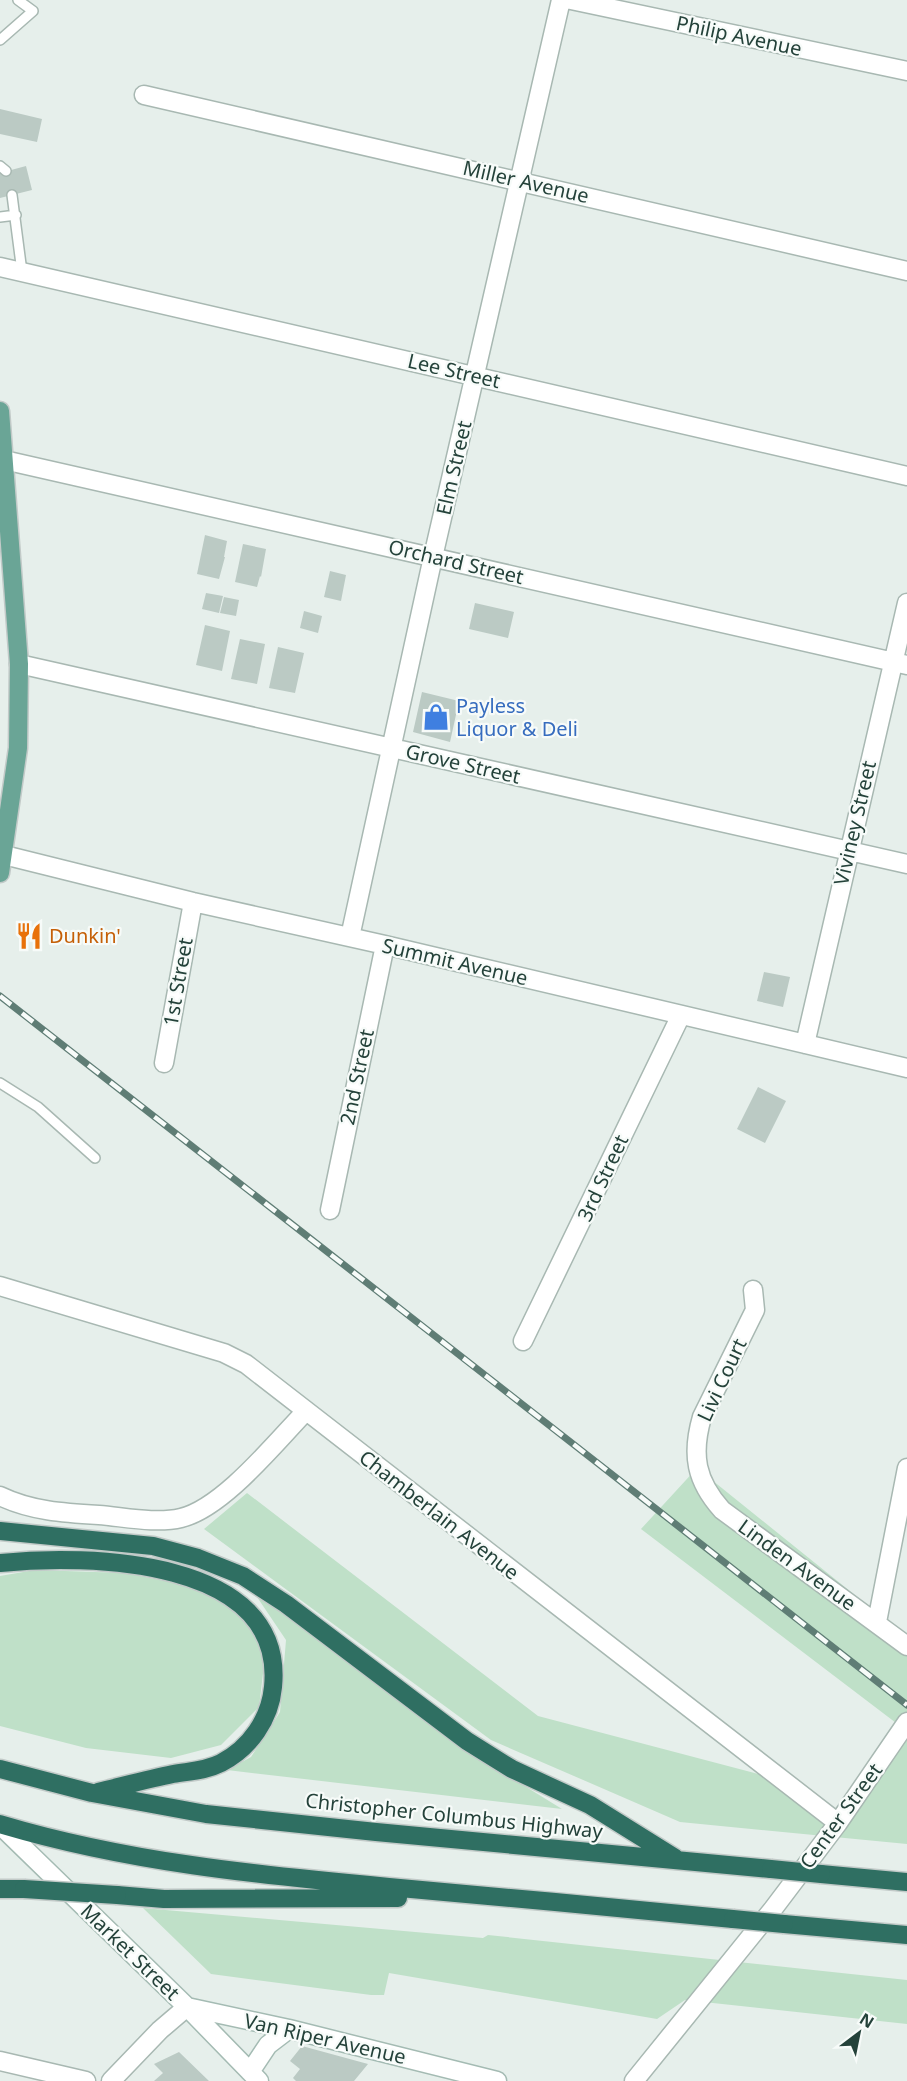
<svg xmlns="http://www.w3.org/2000/svg" width="907" height="2081" font-family="'Noto Sans',sans-serif">
<rect width="100%" height="100%" fill="#e6efeb"/>
<path fill="#bfe0c8" d="M 697,1468 L 907,1637 L 907,1844 L 680,1822 L 491,1740 L 204,1529 L 247,1493 L 538,1716 L 777,1779 L 838,1821 L 904,1729 L 641,1529 Z
M 35,1570 L 125,1573 L 195,1587 L 242,1614 L 265,1657 L 259,1707 L 221,1745 L 171,1758 L 86,1748 L 0,1726 L 0,1576 Z
M 251,1588 L 471,1753 L 562,1809 L 227,1770 L 251,1757 L 280,1712 L 286,1640 Z
M 143,1908 L 483,1938 L 488,1935 L 907,1980 L 907,2024 L 685,2000 L 657,2019 L 389,1973 L 384,1995 L 371,1995 L 211,1974 Z"/>
<path fill="#bbcac4" d="M 0,109 L 42,119 L 37,142 L 0,134 Z
M 26,166 L 32,190 L 0,198 L 0,173 Z
M 205,535 L 227,541 L 224,557 L 225,557 L 219,579 L 197,574 Z
M 243,544 L 266,549 L 261,577 L 260,576 L 257,587 L 235,582 Z
M 330,571 L 346,575 L 341,601 L 324,597 Z
M 206,593 L 223,596 L 219,613 L 202,609 Z
M 224,597 L 239,600 L 236,616 L 220,613 Z
M 475,603 L 514,612 L 508,638 L 469,629 Z
M 304,611 L 322,616 L 318,633 L 300,628 Z
M 205,625 L 230,631 L 222,671 L 196,665 Z
M 240,639 L 265,644 L 257,684 L 231,679 Z
M 278,647 L 304,653 L 295,693 L 269,688 Z
M 422,692 L 459,701 L 450,742 L 413,732 Z
M 764,972 L 790,977 L 783,1007 L 757,1001 Z
M 758,1087 L 786,1101 L 765,1143 L 737,1129 Z
M 302,2046 L 368,2064 L 354,2081 L 296,2081 L 293,2078 L 300,2069 L 290,2061 Z
M 179,2052 L 209,2081 L 154,2081 L 163,2073 L 154,2064 Z"/>
<g fill="none" stroke-linecap="round" stroke-linejoin="round">
<defs>
<path id="lane" d="M 0,40 L 33,11 L 18,0
M 0,166 L 6,171
M 12,195 L 22,272
M 0,217 L 16,215
M 0,1083 L 38,1107 L 95,1158"/>
<path id="street" d="M 571,0 L 907,71
M 144,95 L 907,271
M 0,267 L 907,476
M 4,460 L 907,665
M 19,664 L 907,864
M 4,855 L 193,902 L 385,945 L 907,1068
M 350,937 L 433,557 L 561,0
M 805,1044 L 907,603
M 164,1063 L 193,902
M 330,1210 L 385,945
M 0,1286 L 224,1353 L 246,1364 L 838,1823
M 753,1290 L 755,1310 L 702,1417 C 691,1455 696,1481 722,1510 L 907,1646
M 523,1341 L 681,1015
M 0,1496 C 31,1511 64,1513 99,1515 C 124,1517 156,1524 181,1518 C 223,1508 275,1443 306,1411
M 877,1622 L 907,1468
M 0,2061 L 86,2081
M 111,2081 L 160,2030 L 187,2007
M 634,2081 L 773,1909 L 838,1823 L 907,1722"/>
<path id="secondary" d="M 0,1825 L 187,2007 L 259,2081
M 187,2007 L 289,2029 L 497,2081
M 250,2072 L 268,2045 L 289,2029"/>
<path id="primary" d="M 0,411 L 19,664 L 18,748 L 0,873"/>
<path id="highway" d="M 0,1531 L 153,1546 L 198,1558 L 243,1576 L 286,1604 L 467,1741 L 512,1769 L 590,1805 L 675,1858
M 0,1563 C 86,1554 286,1557 273,1687 C 270,1719 250,1748 221,1763 C 205,1771 190,1771 173,1774 C 148,1779 123,1786 98,1792
M 0,1769 L 92,1793 L 206,1814 L 376,1832 L 771,1869
M 0,1824 C 127,1862 258,1875 389,1887 C 504,1897 618,1908 733,1919
M 821,1874 L 907,1882
M 0,1889 L 24,1889
M 117,1895 L 164,1899 L 398,1898
M 784,1924 L 907,1935"/>
</defs>
<use href="#lane" stroke="#a8b8b2" stroke-width="12"/>
<use href="#street" stroke="#a8b8b2" stroke-width="21"/>
<use href="#secondary" stroke="#a4bbb3" stroke-width="21"/>
<use href="#primary" stroke="#c2cac8" stroke-width="21"/>
<use href="#highway" stroke="#c2cac8" stroke-width="21"/>
<use href="#lane" stroke="#fff" stroke-width="9"/>
<use href="#street" stroke="#fff" stroke-width="18"/>
<use href="#secondary" stroke="#fff" stroke-width="18"/>
<use href="#primary" stroke="#6aa596" stroke-width="18"/>
<use href="#highway" stroke="#2f6f62" stroke-width="18"/>
<defs>
<path id="rail" d="M 0,996 L 907,1705"/>
</defs>
<use href="#rail" stroke="#5f7d75" stroke-width="7"/>
<use href="#rail" stroke="#f7fbf9" stroke-width="4.5" stroke-dasharray="14" stroke-linecap="butt"/>
<defs>
<path id="highway-bridge" d="M 771,1869 L 821,1874
M 24,1889 L 117,1895
M 733,1919 L 784,1924"/>
</defs>
<use href="#highway-bridge" stroke="#c2cac8" stroke-width="21" stroke-linecap="butt"/>
<use href="#highway-bridge" stroke="#2f6f62" stroke-width="18"/>
</g>
<defs>
<symbol id="shop-bare" viewBox="-9 -9 18 18"><path d="M-5-2.5h2.3a2.7 3.5 0 0 1 5.4 0H5L5.5 6h-11ZM-1.5-2.5h3a1.5 2.3 0 0 0-3 0Z" fill="#3f7fe0" stroke="#f7fbf9" stroke-width="2.5" paint-order="stroke"/></symbol>
<symbol id="restaurant-bare" viewBox="-9 -9 18 18"><path d="M-5-6h1v4h1v-4h1v4h1v-4h1v5L-1.5 .5V6h-2V.5L-5-1ZM5-6V6H3V1.5H1.5Q1.5-4 5-6Z" fill="#e8710a" stroke="#f7fbf9" stroke-width="2.5" paint-order="stroke"/></symbol>
</defs>
<g fill-rule="evenodd">
<use href="#shop-bare" x="417" y="698" width="38" height="38"/>
<use href="#restaurant-bare" x="10" y="917" width="38" height="38"/>
</g>
<g text-anchor="middle" stroke-width="4.5" stroke-linejoin="round" paint-order="stroke">
<g font-size="20" fill="#24423a" stroke="#f7fbf9">
<text transform="translate(739 36) rotate(12)" y="7">Philip Avenue</text>
<text transform="translate(526 182) rotate(13)" y="7">Miller Avenue</text>
<text transform="translate(454 371) rotate(13)" y="7">Lee Street</text>
<text transform="translate(454 468) rotate(-77)" y="7">Elm Street</text>
<text transform="translate(456 562) rotate(13)" y="7">Orchard Street</text>
<text transform="translate(463 764) rotate(13)" y="7">Grove Street</text>
<text transform="translate(855 823) rotate(-77)" y="7">Viviney Street</text>
<text transform="translate(455 962) rotate(13)" y="7">Summit Avenue</text>
<text transform="translate(178 982) rotate(-80)" y="7">1st Street</text>
<text transform="translate(357 1077) rotate(-78)" y="7">2nd Street</text>
<text transform="translate(603 1178) rotate(-65)" y="7">3rd Street</text>
<text transform="translate(722 1380) rotate(-65)" y="7">Livi Court</text>
<text transform="translate(439 1515) rotate(38)" y="7">Chamberlain Avenue</text>
<text transform="translate(797 1565) rotate(36)" y="7">Linden Avenue</text>
<text transform="translate(454 1816) rotate(6)" y="7">Christopher Columbus Highway</text>
<text transform="translate(841 1816) rotate(-54)" y="7">Center Street</text>
<text transform="translate(130 1952) rotate(44)" y="7">Market Street</text>
<text transform="translate(325 2039) rotate(13)" y="7">Van Riper Avenue</text>
</g>
<g font-size="20" fill="#366cbe" stroke="#f7fbf9" text-anchor="start">
<text x="456" y="713">Payless<tspan x="456" dy="23">Liquor &amp; Deli</tspan></text>
</g>
<g font-size="20" fill="#c56008" stroke="#f7fbf9" text-anchor="start">
<text x="49" y="943">Dunkin'</text>
</g>
</g>
<g transform="translate(859 2033) rotate(32)" stroke="#f7fbf9" stroke-width="4.5" paint-order="stroke">
<path d="M0-4.5L10 22L0 15L-10 22Z" fill="#24423a"/>
<text y="-9" font-size="16" font-weight="bold" text-anchor="middle" fill="#24423a">N</text>
</g>
</svg>
